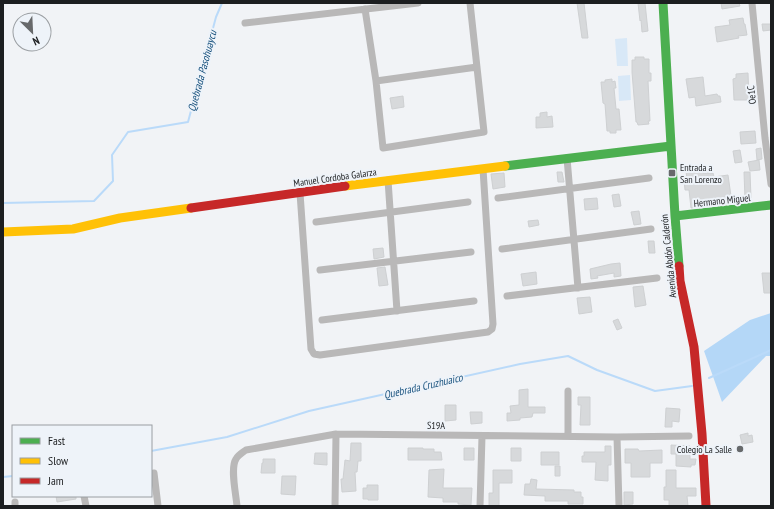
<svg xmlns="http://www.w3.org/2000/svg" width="774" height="509" font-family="'PT Sans Narrow',sans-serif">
<rect width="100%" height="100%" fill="#f1f3f6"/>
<path fill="#d8e8f7" d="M 627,38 L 628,66 L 617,66 L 615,39 Z
M 630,75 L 631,100 L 619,101 L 618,76 Z"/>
<path fill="#b4d7f7" d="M 771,313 L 771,356 L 766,356 L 722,402 L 704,351 L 750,320 Z"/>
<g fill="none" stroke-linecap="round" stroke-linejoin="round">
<path stroke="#badaf9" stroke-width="2" d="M 3,203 L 94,201 L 113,181 L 112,155 L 128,132 L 188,122 L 216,17 L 222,3
M 709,378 L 771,350
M 151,451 L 227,437 L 309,411 L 520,364 L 568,356 L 597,370 L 655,391 L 692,386
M 3,477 L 13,476"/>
</g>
<path fill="#d7d9db" stroke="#ced0d2" d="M 577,3 L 584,3 L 588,38 L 582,38 Z
M 638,3 L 645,3 L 648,31 L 642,32 L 641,20 L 640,21 Z
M 721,3 L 739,3 L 740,6 L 722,9 Z
M 743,18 L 744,24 L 745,24 L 747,35 L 738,36 L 739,38 L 717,42 L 715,27 L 730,25 L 729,20 Z
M 762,24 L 771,24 L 771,30 L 763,31 Z
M 635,57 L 644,57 L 644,59 L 649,59 L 649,73 L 651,73 L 651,81 L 648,81 L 650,121 L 648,121 L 649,124 L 638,125 L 637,122 L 636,122 L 632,72 L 632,60 L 635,60 Z
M 748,73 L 749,100 L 734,100 L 733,79 L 736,78 L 736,74 Z
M 703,77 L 705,96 L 717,94 L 718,96 L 720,96 L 721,102 L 696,106 L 695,97 L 689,98 L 686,79 Z
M 612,79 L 612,82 L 615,81 L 616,88 L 614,88 L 616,109 L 619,109 L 621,130 L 616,130 L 616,133 L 610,133 L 610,131 L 607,131 L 605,104 L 603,103 L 601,82 L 605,82 L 605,80 Z
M 403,96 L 404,107 L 392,109 L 390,98 Z
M 547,112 L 547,117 L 552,116 L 553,127 L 536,128 L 536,117 L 540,117 L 540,113 Z
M 755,131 L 756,143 L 741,144 L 740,132 Z
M 761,148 L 762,159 L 757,160 L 756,149 Z
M 740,150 L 742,162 L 735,163 L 733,151 Z
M 759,160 L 760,170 L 750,171 L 748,162 Z
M 703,169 L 703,173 L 713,173 L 714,177 L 728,175 L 732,203 L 691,208 L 689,190 L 685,190 L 684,180 L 687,179 L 686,171 Z
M 557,172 L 562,172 L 564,182 L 558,182 Z
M 744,172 L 750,172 L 751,198 L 745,199 Z
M 504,173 L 505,187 L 493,189 L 491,174 Z
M 619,194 L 621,206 L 614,207 L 612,195 Z
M 597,198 L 598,209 L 585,210 L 584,199 Z
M 639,211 L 641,224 L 634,225 L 631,212 Z
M 538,220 L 539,225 L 529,227 L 528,221 Z
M 648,241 L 654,241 L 655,253 L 649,253 Z
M 383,248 L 384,257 L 374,259 L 373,249 Z
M 620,263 L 621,276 L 614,277 L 614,273 L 597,276 L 598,278 L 591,279 L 590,269 L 611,264 Z
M 385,267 L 388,285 L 379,286 L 377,268 Z
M 536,272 L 537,284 L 523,286 L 521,274 Z
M 762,273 L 771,273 L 771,293 L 764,293 Z
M 643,286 L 646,305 L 635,307 L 633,287 Z
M 590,297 L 592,312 L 579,314 L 577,298 Z
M 618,319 L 622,328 L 617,330 L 613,321 Z
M 528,389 L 528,407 L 545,407 L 545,413 L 533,413 L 532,417 L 520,418 L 520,420 L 507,421 L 507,413 L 511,413 L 510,406 L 519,405 L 519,390 Z
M 578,397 L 590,397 L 590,425 L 580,425 L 581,405 L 578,405 Z
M 445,405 L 456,405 L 456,420 L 445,421 Z
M 666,408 L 680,409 L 679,422 L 672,421 L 672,427 L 665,427 Z
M 470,412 L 482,412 L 482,423 L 471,424 Z
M 748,433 L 748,436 L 752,435 L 753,442 L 742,444 L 740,435 Z
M 351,443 L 361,443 L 361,461 L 358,461 L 357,472 L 355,472 L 356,491 L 342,492 L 341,479 L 343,479 L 345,460 L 350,461 Z
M 671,445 L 690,446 L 690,459 L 696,459 L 695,465 L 691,465 L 691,467 L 676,466 L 676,454 L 671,454 Z
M 605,446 L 611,446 L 611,465 L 608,465 L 608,481 L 595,480 L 596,462 L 582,462 L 582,456 L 584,456 L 584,452 L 605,452 Z
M 408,448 L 423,448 L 423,449 L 434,449 L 434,452 L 441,452 L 442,460 L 408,460 Z
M 464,448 L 474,448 L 474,460 L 464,460 Z
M 511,448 L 521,448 L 521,461 L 511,461 Z
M 625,449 L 638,449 L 639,451 L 662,450 L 662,463 L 650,463 L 650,477 L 631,477 L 631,463 L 625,463 Z
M 541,452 L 559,452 L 559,465 L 541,465 Z
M 315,453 L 327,453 L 327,465 L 314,464 Z
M 263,459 L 275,459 L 275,473 L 261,473 L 262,463 L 263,463 Z
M 555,466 L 560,466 L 560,476 L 555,476 Z
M 444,469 L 443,488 L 472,488 L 471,505 L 458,504 L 458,502 L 443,502 L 443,498 L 428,497 L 429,470 Z
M 493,470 L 512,470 L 512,483 L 499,483 L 499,506 L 489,506 L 489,493 L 493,493 Z
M 666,470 L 676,470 L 676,488 L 696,488 L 696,496 L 687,496 L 688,506 L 669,506 L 669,500 L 664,500 L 664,487 L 666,487 Z
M 282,476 L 296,476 L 295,495 L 281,494 Z
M 531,479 L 537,480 L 536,489 L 574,490 L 574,492 L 581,492 L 581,497 L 583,497 L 583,504 L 568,504 L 568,501 L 545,501 L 545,496 L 524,495 L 525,484 L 530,484 Z
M 367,485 L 378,485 L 378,500 L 368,500 L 368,499 L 363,499 L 363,488 L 367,488 Z
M 624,492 L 633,492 L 633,504 L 624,505 Z
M 56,496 L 76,496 L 76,499 L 57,502 Z"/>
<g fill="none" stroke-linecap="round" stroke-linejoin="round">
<path stroke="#b9b8b8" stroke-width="7" d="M 752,3 L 765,138 L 771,184
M 365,9 L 376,81 L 383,148 L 484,132 L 470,3
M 245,23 L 418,3
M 376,81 L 477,67
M 567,158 L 578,288
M 388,180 L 397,311
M 300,193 L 311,349 L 314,354 L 320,355 L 488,332 L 492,329 L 493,324 L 483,169
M 498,198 L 649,178
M 316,222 L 468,202
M 502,249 L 651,229
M 320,270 L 471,252
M 507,296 L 657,278
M 322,320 L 474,301
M 568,391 L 568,436
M 617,437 L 619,506
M 154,473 L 158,506
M 84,496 L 86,506
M 15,502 L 15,506
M 237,506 C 236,494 230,468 236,459 C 238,455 242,453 246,450 L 336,434 L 617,437 L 689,436
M 335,506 L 336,434
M 480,506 L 482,436"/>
<path stroke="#4caf50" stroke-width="9" d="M 663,3 L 675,216 L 679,266
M 505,166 L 671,146
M 675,216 L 771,205"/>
<path stroke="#ffc107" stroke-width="9" d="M 345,186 L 505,166
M 3,232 L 73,229 L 120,218 L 191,208"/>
<path stroke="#c62828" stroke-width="9" d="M 191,208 L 345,186
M 679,266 L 680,281 L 694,347 L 702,434 L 706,506"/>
</g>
<g fill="#67696b" stroke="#eef3f9" stroke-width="1.5">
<rect x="668" y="169" width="8" height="8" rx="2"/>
<circle cx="740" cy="449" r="4"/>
</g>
<g text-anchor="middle" stroke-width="4" stroke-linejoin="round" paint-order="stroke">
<g font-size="10" fill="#1c1e20" stroke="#eef3f9">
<text transform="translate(751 95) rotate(-96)" y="4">Oe1C</text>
<text transform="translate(335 177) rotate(-8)" y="4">Manuel Cordoba Galarza</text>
<text transform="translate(722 200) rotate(-6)" y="4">Hermano Miguel</text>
<text transform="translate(668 256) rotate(-96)" y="4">Avenida Abdón Calderón</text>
<text transform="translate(436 425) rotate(1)" y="4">S19A</text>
</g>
<g font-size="10" fill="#1c1e20" stroke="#eef3f9" text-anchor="start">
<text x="680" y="171">Entrada a<tspan x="680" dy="12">San Lorenzo</tspan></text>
<text x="732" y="453" text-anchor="end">Colegio La Salle</text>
</g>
<g font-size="11" font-style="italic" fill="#19527e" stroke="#eef3f9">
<text transform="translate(202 71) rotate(-75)" y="4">Quebrada Pasohuaycu</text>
<text transform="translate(423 386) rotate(-13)" y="4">Quebrada Cruzhuaico</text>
</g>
</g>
<rect width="774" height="509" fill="none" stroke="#1c1e20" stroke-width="8"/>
<rect x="12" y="425" width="140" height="72" fill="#eef3f9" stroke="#9a9ea2"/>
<rect x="20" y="438" width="20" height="6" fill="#4caf50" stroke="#9a9ea2"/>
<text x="48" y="445" font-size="12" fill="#1c1e20">Fast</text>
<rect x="20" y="458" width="20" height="6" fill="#ffc107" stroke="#9a9ea2"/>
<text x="48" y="465" font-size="12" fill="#1c1e20">Slow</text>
<rect x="20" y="478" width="20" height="6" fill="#c62828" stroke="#9a9ea2"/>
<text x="48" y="485" font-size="12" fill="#1c1e20">Jam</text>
<g transform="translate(32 32) rotate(156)"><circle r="19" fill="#eef3f9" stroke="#9a9ea2"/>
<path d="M0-3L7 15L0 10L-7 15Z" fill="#67696b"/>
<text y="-6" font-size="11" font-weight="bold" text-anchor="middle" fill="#1c1e20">N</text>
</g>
</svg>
